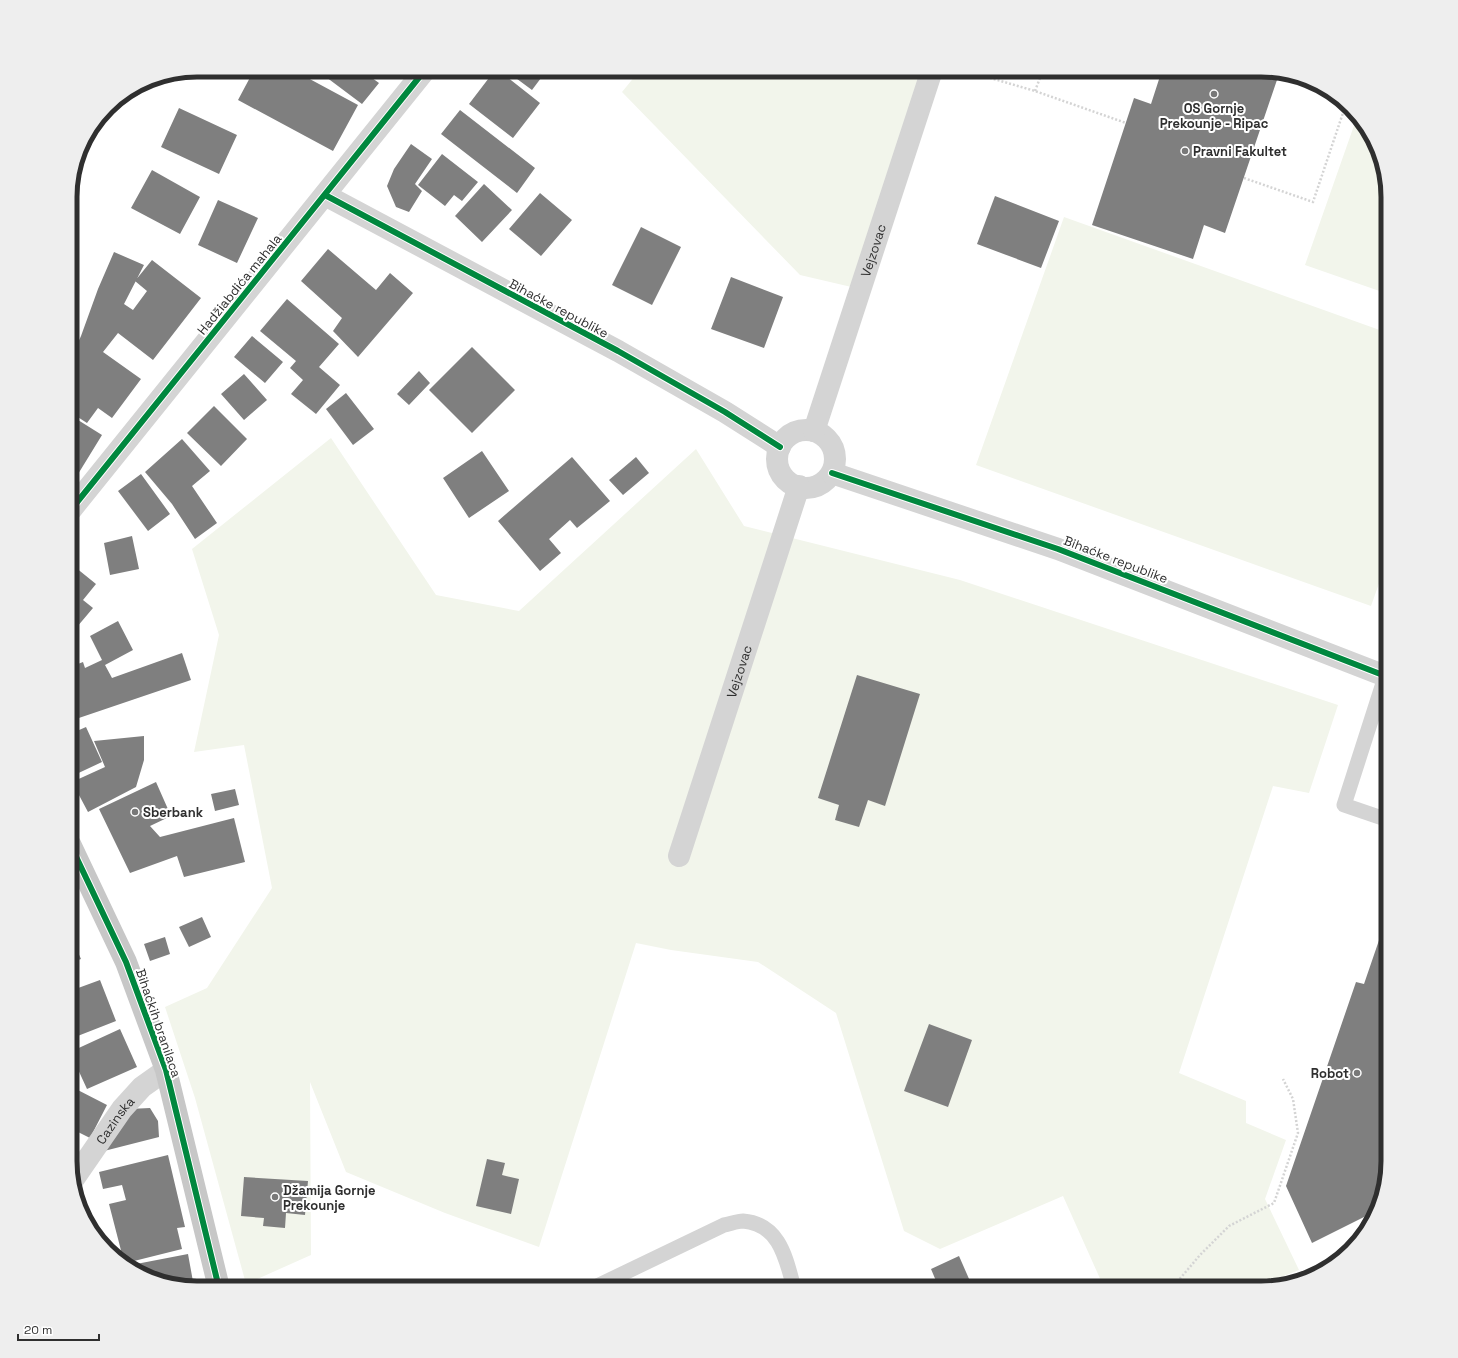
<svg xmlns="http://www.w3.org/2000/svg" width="1458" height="1358" font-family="'Space Grotesk',sans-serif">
<rect width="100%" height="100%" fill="#fff"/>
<path fill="#f2f5eb" d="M 640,70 L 938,70 L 860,289 L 800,275 L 622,92 Z
M 1357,117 L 1378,148 L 1388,189 L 1388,294 L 1305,265 Z
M 1064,217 L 1388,333 L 1388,558 L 1371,606 L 976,465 Z
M 331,438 L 436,595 L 519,611 L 696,449 L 744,526 L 960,580 L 1338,705 L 1309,793 L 1273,786 L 1179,1073 L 1246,1101 L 1246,1123 L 1286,1140 L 1265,1199 L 1299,1270 L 1254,1288 L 1109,1288 L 1102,1283 L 1063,1196 L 940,1249 L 904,1231 L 836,1013 L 758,962 L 671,950 L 636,943 L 539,1247 L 445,1213 L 346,1172 L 310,1082 L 311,1255 L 246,1284 L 195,1098 L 165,1007 L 207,988 L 272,888 L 244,745 L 194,752 L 219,635 L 192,549 Z"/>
<path fill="#7f7f7f" d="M 254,70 L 293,70 L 358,105 L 333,151 L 238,100 Z
M 319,70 L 361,70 L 379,83 L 362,104 L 318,71 Z
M 371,70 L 382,70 L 379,75 Z
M 495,70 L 498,70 L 540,103 L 513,138 L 469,104 Z
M 505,70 L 547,70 L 532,90 Z
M 1162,70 L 1261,70 L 1279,74 L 1225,233 L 1204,225 L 1193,259 L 1092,225 L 1134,98 L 1151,104 Z
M 179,108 L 237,135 L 219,174 L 161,147 Z
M 460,110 L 535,168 L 517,193 L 441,134 Z
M 411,144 L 432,159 L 415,184 L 422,191 L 409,212 L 396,207 L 387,186 L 394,169 Z
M 442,154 L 478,182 L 462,201 L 454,195 L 445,206 L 418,185 Z
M 152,170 L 200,197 L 180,234 L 131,208 Z
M 484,184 L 512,210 L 482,242 L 455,216 Z
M 540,193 L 572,220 L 541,256 L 509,229 Z
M 995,196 L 1059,221 L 1041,268 L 977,244 Z
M 218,200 L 258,218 L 237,263 L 198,245 Z
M 641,227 L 681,247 L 652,305 L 612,285 Z
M 328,249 L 376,290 L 390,273 L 413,293 L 358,357 L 333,331 L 342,318 L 301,281 Z
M 114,252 L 144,265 L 124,304 L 133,310 L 147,291 L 135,281 L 152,260 L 201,298 L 153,360 L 118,333 L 103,352 L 141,379 L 112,418 L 98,408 L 87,423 L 70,412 L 70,360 L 81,336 L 98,289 Z
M 731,277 L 783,297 L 764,348 L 711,329 Z
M 287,299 L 339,344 L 319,367 L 340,385 L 316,414 L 291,394 L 303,380 L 290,368 L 296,361 L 260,331 Z
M 252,336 L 283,362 L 265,383 L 234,357 Z
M 472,347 L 515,390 L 472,433 L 429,390 Z
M 419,371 L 430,383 L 409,405 L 397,394 Z
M 244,374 L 267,400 L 244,420 L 221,394 Z
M 346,393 L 374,429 L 353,445 L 326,409 Z
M 214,406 L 247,439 L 221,466 L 187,433 Z
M 70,415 L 102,435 L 75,479 L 70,476 Z
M 182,439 L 210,471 L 192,486 L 217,523 L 195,539 L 172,504 L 145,472 Z
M 482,451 L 509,491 L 469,518 L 443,478 Z
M 572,457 L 610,501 L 577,528 L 570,520 L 549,539 L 561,553 L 540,571 L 498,521 Z
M 636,457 L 649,473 L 623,495 L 609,480 Z
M 141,474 L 170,514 L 148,531 L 118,491 Z
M 132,536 L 139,569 L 110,575 L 104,543 Z
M 70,563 L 96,584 L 83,600 L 93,608 L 71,634 Z
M 118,621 L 133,650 L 105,665 L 112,678 L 182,653 L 191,680 L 70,721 L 70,667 L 83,662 L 85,668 L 102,660 L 90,636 Z
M 857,675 L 920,694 L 885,806 L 868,800 L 859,827 L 835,820 L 839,805 L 818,798 Z
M 86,727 L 102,762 L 70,777 L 70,734 Z
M 144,736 L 144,760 L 136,787 L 88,812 L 72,782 L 105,767 L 94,741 Z
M 156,782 L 171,816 L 150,826 L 160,837 L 234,818 L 245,862 L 184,877 L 177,856 L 130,873 L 99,809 Z
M 235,789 L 239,805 L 215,811 L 211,794 Z
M 1388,914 L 1388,1161 L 1378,1210 L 1312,1243 L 1286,1186 L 1356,982 L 1364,984 Z
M 202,917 L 211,937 L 189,947 L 179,927 Z
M 70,934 L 81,959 L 70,963 Z
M 165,937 L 170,954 L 150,961 L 144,944 Z
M 100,980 L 116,1021 L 70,1039 L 70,991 Z
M 929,1024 L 972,1040 L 948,1107 L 904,1091 Z
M 120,1029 L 137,1067 L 87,1089 L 70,1052 Z
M 70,1086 L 107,1105 L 90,1138 L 70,1128 Z
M 150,1108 L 158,1121 L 159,1137 L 104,1151 L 129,1109 Z
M 168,1155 L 185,1227 L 177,1228 L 182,1249 L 126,1263 L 124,1262 L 109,1204 L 126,1200 L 122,1185 L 103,1189 L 99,1172 Z
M 487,1159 L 505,1163 L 502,1175 L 519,1179 L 511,1214 L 476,1206 Z
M 244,1177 L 308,1181 L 305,1215 L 286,1213 L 285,1228 L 263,1226 L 264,1218 L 241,1216 Z
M 188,1254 L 194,1287 L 148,1278 L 131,1266 L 131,1265 Z
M 959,1256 L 973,1288 L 939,1288 L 931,1269 Z"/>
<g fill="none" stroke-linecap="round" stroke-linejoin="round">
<path stroke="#d4d4d4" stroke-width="2.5" stroke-dasharray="2 2" stroke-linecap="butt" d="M 963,70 L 1035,91 L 1126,123
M 1035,91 L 1043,70
M 1244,178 L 1313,202 L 1346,104
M 1172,1288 L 1200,1255 L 1229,1226 L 1274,1203 L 1298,1133 L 1293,1099 L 1283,1079"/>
<path stroke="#d4d4d4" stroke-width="15" d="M 1385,677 L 1344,805 L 1388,820
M 593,1288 L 724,1225 C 730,1224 737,1221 743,1221 C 780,1224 786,1259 794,1288"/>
<g stroke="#d4d4d4" stroke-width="22">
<path d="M 325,195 L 618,351 L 725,412 L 780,447"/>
<circle cx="806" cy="459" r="29"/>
<path id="s1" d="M 814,431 L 932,70"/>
<path d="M 832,473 L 1058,549 L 1388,677"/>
<path id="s2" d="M 679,856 L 799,486"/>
<path id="s3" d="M 73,1180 L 122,1109 L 142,1087 L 166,1070"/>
</g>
<path stroke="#d4d4d4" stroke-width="22" d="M 70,511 L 425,70"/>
<path stroke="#c7c7c7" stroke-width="22" d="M 70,844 L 126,962 L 166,1070 L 219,1288"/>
<defs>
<path id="cycleway" d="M 325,195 L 618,351 L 725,412 L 780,447
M 832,473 L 1058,549 L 1388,677
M 70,511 L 425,70
M 70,844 L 126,962 L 166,1070 L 219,1288"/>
</defs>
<use href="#cycleway" stroke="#fff" stroke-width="8"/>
<use href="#cycleway" stroke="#00873e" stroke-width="6"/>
</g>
<g fill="#787878" stroke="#fff" stroke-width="1.5">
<circle cx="1214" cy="94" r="4"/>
<circle cx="1185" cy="151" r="4"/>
<circle cx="135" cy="812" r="4"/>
<circle cx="1357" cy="1073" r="4"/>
<circle cx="275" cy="1197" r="4"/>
</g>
<g text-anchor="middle" stroke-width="4" stroke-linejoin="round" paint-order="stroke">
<g font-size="13" font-weight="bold" fill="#2f2f2f" stroke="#fff" text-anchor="start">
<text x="1214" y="113" text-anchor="middle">OS Gornje<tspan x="1214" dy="15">Prekounje - Ripac</tspan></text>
<text x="1193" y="156">Pravni Fakultet</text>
<text x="143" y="817">Sberbank</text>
<text x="1349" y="1078" text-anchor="end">Robot</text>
<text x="283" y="1195">Džamija Gornje<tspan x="283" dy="15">Prekounje</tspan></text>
</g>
<g font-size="13" fill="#2f2f2f" stroke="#fff">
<text dy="5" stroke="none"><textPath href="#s1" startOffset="190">Vejzovac</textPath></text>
<text transform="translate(239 284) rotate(-51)" y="5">Hadžiabdića mahala</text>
<text transform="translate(559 308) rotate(28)" y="5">Bihaćke republike</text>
<text transform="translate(1116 559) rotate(21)" y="5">Bihaćke republike</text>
<text dy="5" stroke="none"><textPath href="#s2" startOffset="194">Vejzovac</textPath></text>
<text transform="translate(159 1023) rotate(71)" y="5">Bihaćkih branilaca</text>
<text dy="5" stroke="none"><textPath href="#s3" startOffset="73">Cazinska</textPath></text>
</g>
</g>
<path d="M0 0H1458V1358H0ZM197 77H1261A120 120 0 0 1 1381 197V1161A120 120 0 0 1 1261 1281H197A120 120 0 0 1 77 1161V197A120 120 0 0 1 197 77Z" fill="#eee" fill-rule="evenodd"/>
<path fill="none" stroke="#2f2f2f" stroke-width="5" d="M197 77H1261A120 120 0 0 1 1381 197V1161A120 120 0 0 1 1261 1281H197A120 120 0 0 1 77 1161V197A120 120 0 0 1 197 77Z"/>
<path d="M18 1334v6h81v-6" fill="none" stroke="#2f2f2f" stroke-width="2"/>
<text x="24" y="1334" font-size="12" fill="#2f2f2f" stroke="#ffffff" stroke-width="3" paint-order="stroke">20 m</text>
</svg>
